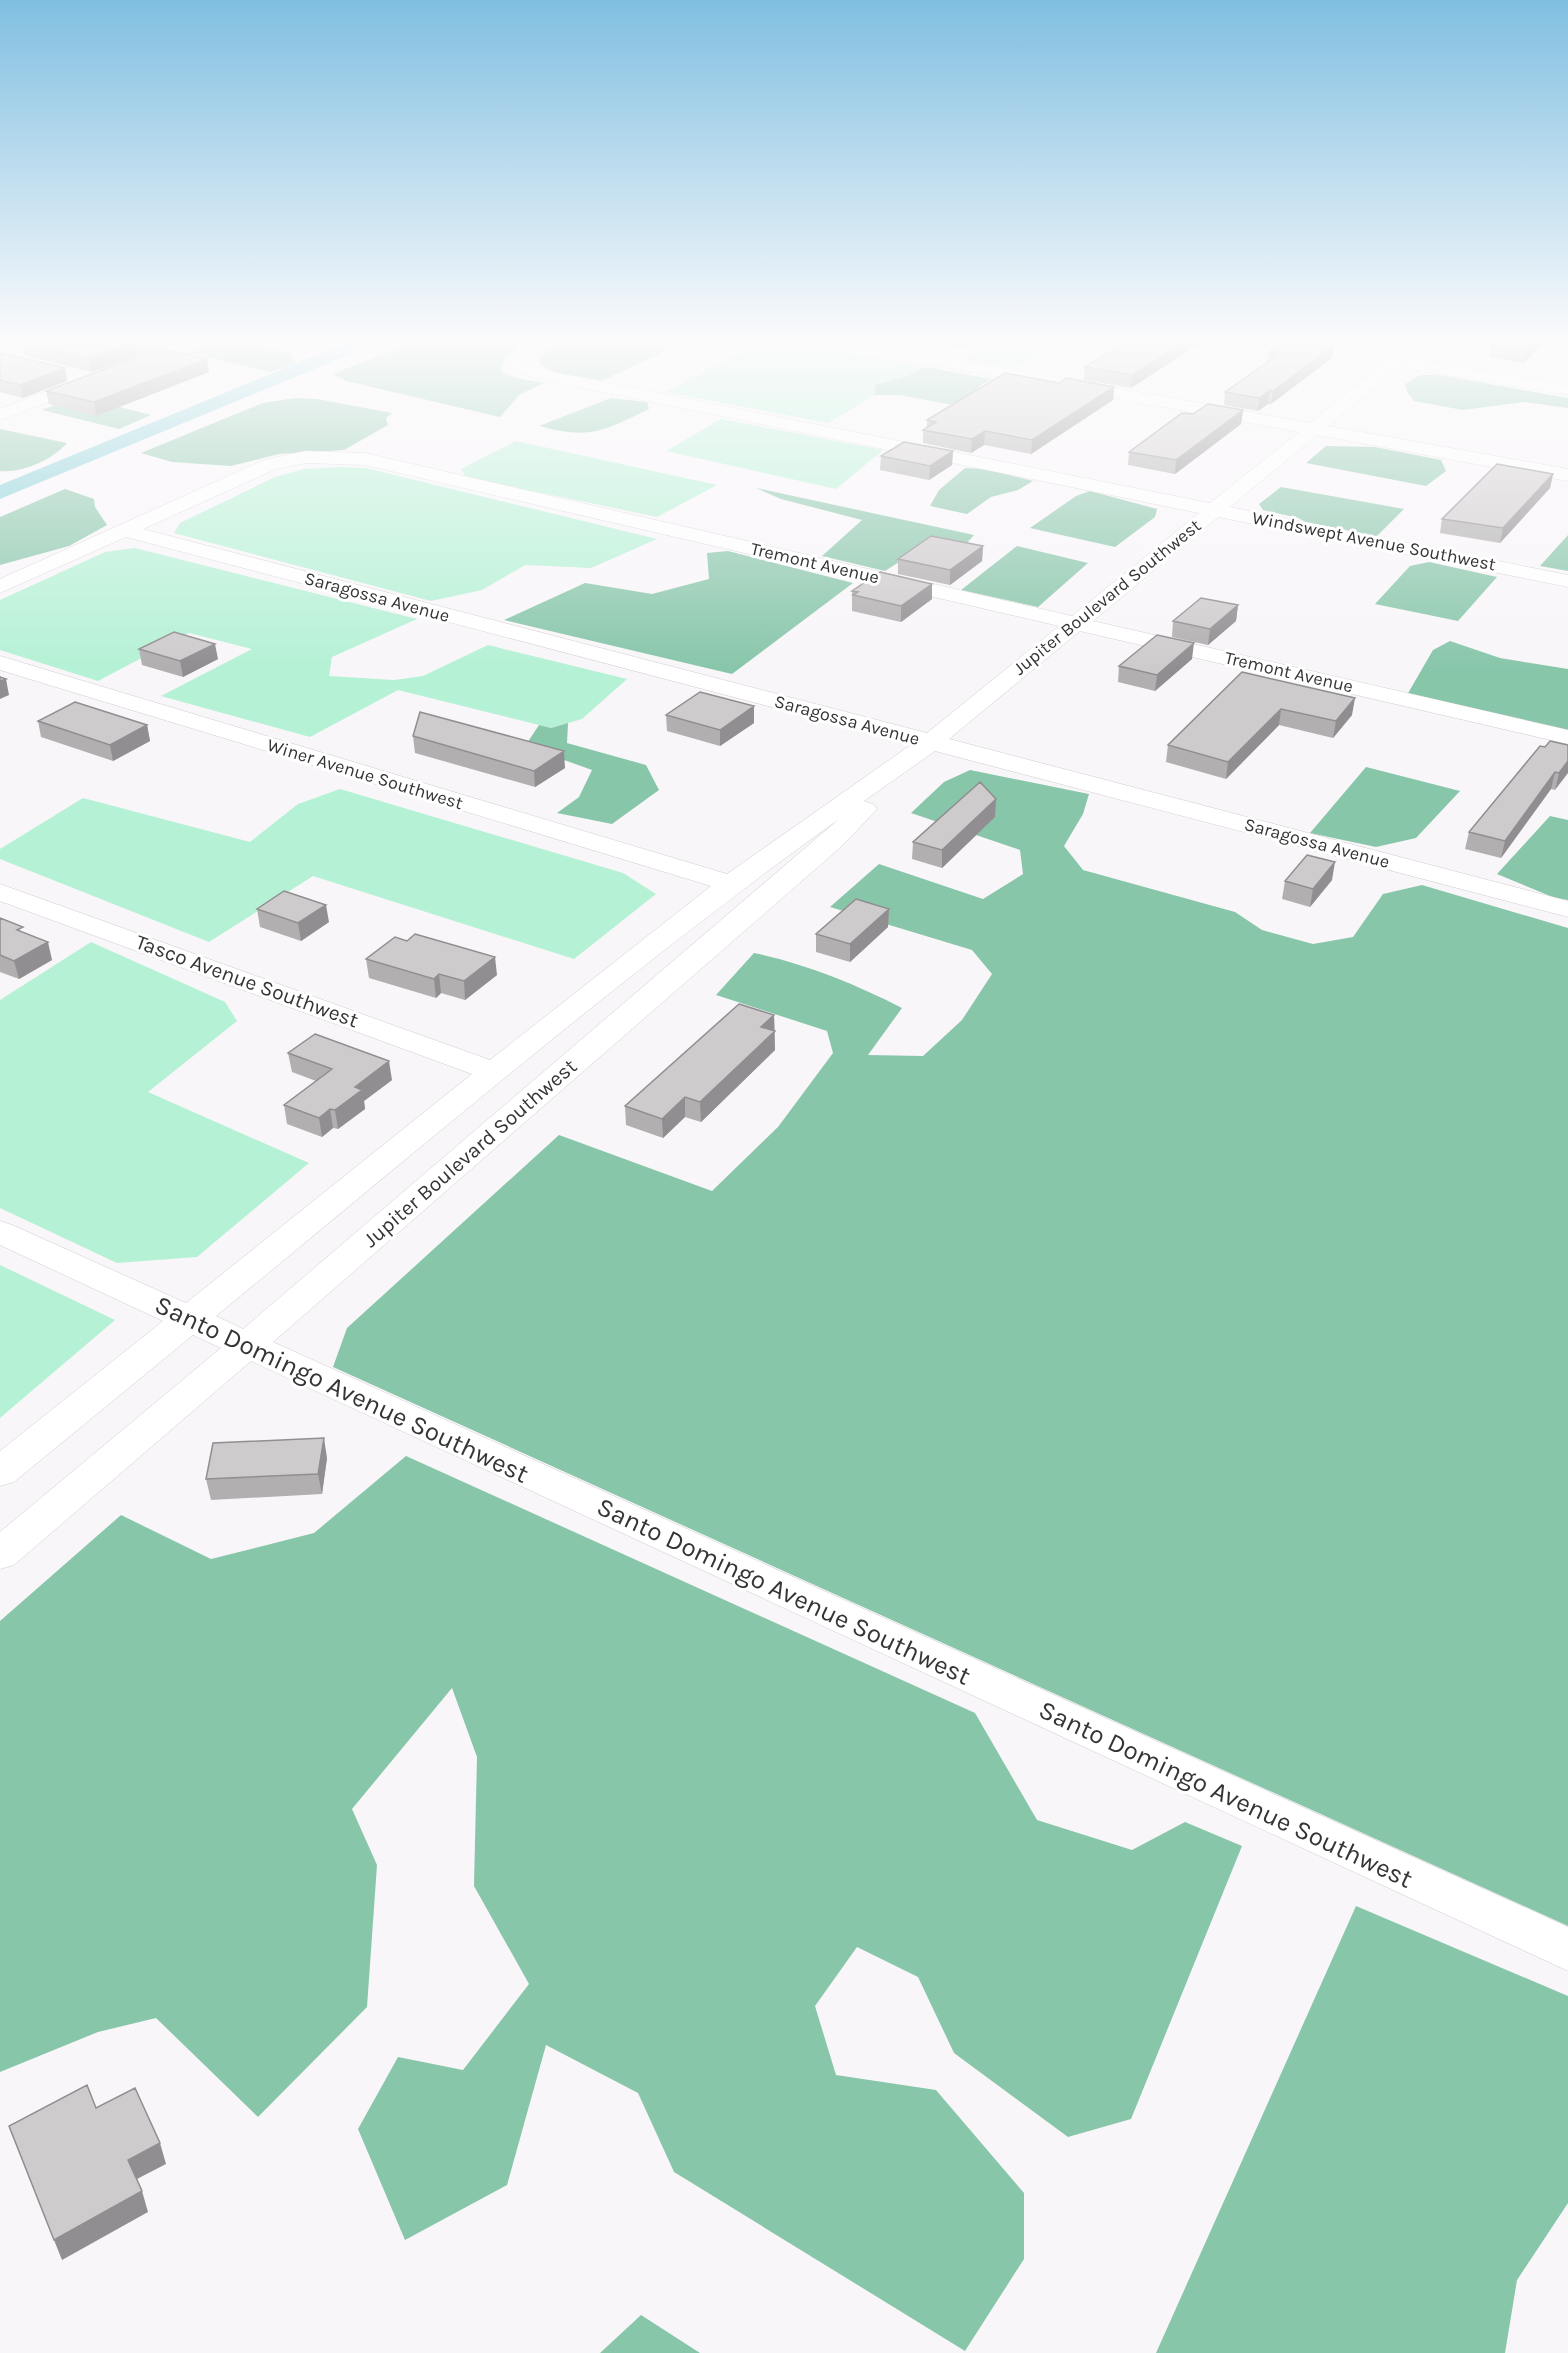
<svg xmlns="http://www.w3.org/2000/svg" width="1568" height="2353" font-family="Karla,sans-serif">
<rect width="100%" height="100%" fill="#f9f6f9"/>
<path fill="#b5f1d5" d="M 770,339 L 925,367 L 904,377 L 876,385 L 875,395 L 828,423 L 665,392 Z
M 847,339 L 920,339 L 903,348 Z
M 991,339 L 1025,339 L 1056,344 L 1012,369 L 964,361 L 975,348 Z
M 721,419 L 883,450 L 836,489 L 666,451 Z
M 516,441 L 717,485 L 657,517 L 466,477 L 461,469 Z
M 339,467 L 366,468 L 657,539 L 591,568 L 525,565 L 482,590 L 431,601 L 174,533 L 180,523 L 275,477 L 304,469 Z
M 135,548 L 417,619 L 332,657 L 329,676 L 394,680 L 423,676 L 488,645 L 627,679 L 582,719 L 551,728 L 398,690 L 310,737 L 161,696 L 252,649 L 189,633 L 98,681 L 0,650 L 0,600 L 105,552 Z
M 340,789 L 623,873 L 656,894 L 574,959 L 313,876 L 209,942 L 0,859 L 0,849 L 83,798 L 250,842 L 298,804 Z
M 91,942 L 225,1002 L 237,1021 L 148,1092 L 309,1163 L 197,1257 L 117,1263 L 0,1208 L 0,1000 Z
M 0,1265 L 115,1320 L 0,1418 Z"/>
<path fill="#88c6aa" d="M 128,339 L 187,339 L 104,370 L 89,368 L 142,342 Z
M 221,339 L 291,353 L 296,364 L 270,372 L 190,353 Z
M 420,339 L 474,339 L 522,348 L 505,356 L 501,371 L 516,378 L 544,383 L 519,395 L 500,417 L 346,381 L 333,374 Z
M 572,339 L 691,339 L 602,381 L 557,373 L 542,366 L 538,360 L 546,351 Z
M 925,367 L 992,379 L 981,385 L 971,395 L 953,405 L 900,395 L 875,395 L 875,385 L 904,377 Z
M 1420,375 L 1439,375 L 1568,398 L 1568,408 L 1524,402 L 1463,410 L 1414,401 L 1407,392 L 1405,384 Z
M 77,396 L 151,415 L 119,429 L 42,410 Z
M 295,398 L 317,399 L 392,413 L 386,418 L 388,425 L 344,450 L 279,454 L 231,466 L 172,462 L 141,453 L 263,403 Z
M 611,398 L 647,402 L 649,409 C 603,431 591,440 539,426 Z
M 0,429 L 67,443 C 52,460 23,473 0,471 Z
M 1326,446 L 1375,447 L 1441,460 L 1446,471 L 1426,486 L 1306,463 Z
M 965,468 L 986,469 L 1033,481 L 1018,490 L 991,497 L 967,514 L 930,506 L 939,490 Z
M 1281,487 L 1404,509 L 1376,537 L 1314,526 L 1298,518 L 1263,510 L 1259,504 Z
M 756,488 L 974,535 L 966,544 L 929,543 L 885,571 L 822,556 L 862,520 L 781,499 Z
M 65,489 L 94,499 L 95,507 L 107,525 L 69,546 L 0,565 L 0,517 Z
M 1090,491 L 1157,509 L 1155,517 L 1115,547 L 1030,528 L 1076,496 Z
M 1568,535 L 1568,571 L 1540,566 Z
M 1017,546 L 1088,563 L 1038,607 L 961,590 Z
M 728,551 L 853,583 L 732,674 L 504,620 L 585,583 L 652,594 L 709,579 L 707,553 Z
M 1429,562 L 1497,577 L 1458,621 L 1375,604 L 1410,566 Z
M 1450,641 L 1500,658 L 1568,669 L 1568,732 L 1407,695 L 1433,650 Z
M 568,723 L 567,743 L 646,765 L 659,790 L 612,824 L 557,813 L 579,797 L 592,770 L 525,746 L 539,725 L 551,728 Z
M 1366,767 L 1460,791 L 1416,838 L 1376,847 L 1310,833 Z
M 970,770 L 1089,794 L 1083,814 L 1064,846 L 1083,870 L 1235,912 L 1262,930 L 1313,944 L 1353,937 L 1383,894 L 1422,885 L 1568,928 L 1568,1926 L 333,1367 L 347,1328 L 559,1135 L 712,1191 L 778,1127 L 833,1053 L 827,1031 L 716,995 L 754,953 C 806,964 855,984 902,1008 L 868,1055 L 923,1056 L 962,1020 L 992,974 L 972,950 L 830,907 L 879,864 L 983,899 L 1023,874 L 1020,850 L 911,813 L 944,782 Z
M 1550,816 L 1568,820 L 1568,900 L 1555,898 L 1497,874 Z
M 406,1456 L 975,1713 L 1037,1820 L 1132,1850 L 1185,1822 L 1242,1846 L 1131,2119 L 1068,2137 L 954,2053 L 918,1977 L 857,1947 L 815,2006 L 836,2075 L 936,2090 L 1024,2193 L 1024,2259 L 965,2351 L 674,2172 L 638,2093 L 546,2045 L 507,2185 L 405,2240 L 358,2129 L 398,2057 L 463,2070 L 529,1984 L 474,1886 L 477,1757 L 452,1688 L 352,1809 L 377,1865 L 367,2007 L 258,2117 L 156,2018 L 98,2032 L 0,2072 L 0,1621 L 121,1515 L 211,1559 L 314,1533 Z
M 1356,1906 L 1568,1996 L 1568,2203 L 1517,2280 L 1505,2353 L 1156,2353 Z
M 641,2315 L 700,2353 L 600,2353 Z"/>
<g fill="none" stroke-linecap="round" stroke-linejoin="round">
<path fill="#84cfd7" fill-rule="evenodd" d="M 356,339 L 380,339 L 377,343 L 0,499 L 0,485 Z"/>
<defs>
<path id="minor" d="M 187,339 L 210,339 L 208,342 L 0,420 L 0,409 Z
M 537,339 L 558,339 L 525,360 L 528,364 L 548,371 L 1210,503 L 1299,432 L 818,344 L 810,339 L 844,339 L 1310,423 L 1382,364 L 1263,344 L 1257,342 L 1255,339 L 1292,339 L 1392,356 L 1413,339 L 1431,339 L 1410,358 L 1568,385 L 1568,395 L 1399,367 L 1328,426 L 1568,469 L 1568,481 L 1317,435 L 1230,507 L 1568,575 L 1568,587 L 1218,517 L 1093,621 L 1568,730 L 1568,744 L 1080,631 L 949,739 L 1568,901 L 1568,917 L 935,751 L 864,801 L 873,804 L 877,809 L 843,845 L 273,1342 L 1568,1927 L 1568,1971 L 251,1361 L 14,1565 L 0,1569 L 0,1532 L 221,1348 L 193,1335 L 14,1482 L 0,1486 L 0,1451 L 163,1321 L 0,1245 L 0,1221 L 12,1225 L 186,1303 L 472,1074 L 0,901 L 0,884 L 490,1060 L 711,886 L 0,670 L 0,656 L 727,874 L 912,744 L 126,537 L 0,593 L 0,579 L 264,460 L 306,451 L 365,453 L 1072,616 L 1199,513 L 544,380 L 516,372 L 508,360 L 518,348 ZM 306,463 L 365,465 L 1059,626 L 927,733 L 143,529 L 276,469 ZM 839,819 L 243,1329 L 216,1316 C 421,1148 623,974 839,819 Z"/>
</defs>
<use href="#minor" stroke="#d0cdd0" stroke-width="1"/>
<use href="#minor" fill="#fff" fill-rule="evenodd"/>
</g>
<path fill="#b1afb0" d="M 922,339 L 980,339 L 962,349 L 922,342 Z
M 1305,339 L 1352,339 L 1343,345 Z
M 1490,339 L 1549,339 L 1523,363 L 1489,357 L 1491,345 L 1493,343 L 1490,343 Z
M 1205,340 L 1131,388 L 1084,380 L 1085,367 Z
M 135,342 L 137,355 L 92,372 L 25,356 L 22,344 Z
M 0,353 L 65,368 L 67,381 L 23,398 L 0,392 Z
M 1268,353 L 1332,358 L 1271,404 L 1268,404 L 1258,411 L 1224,405 L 1225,392 L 1267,363 Z
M 209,372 L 96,416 L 49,404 L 46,391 Z
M 1059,383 L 1114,387 L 1113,400 L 1031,454 L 984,445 L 971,453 L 923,443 L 923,430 L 927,428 L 927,420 Z
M 1243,410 L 1241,424 L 1175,474 L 1128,465 L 1129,452 L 1193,414 Z
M 953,451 L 952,465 L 929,480 L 880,470 L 881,456 Z
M 1553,474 L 1550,488 L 1500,543 L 1440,533 L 1442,519 Z
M 983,546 L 982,561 L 950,585 L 898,574 L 898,559 Z
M 852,591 L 932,599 L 901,622 L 852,611 Z
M 1238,605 L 1236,621 L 1208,645 L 1172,637 L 1173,621 Z
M 139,649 L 218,659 L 183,677 L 142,665 Z
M 1192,659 L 1155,691 L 1118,682 L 1119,666 Z
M 1242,672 L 1352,715 L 1333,738 L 1279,725 L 1226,779 L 1166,762 L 1168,745 Z
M 754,706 L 754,723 L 720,746 L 667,731 L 666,715 Z
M 38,721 L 147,725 L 150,741 L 113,761 L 41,737 Z
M 413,736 L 565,768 L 535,787 L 415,753 Z
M 1568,745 L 1555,790 L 1551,789 L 1501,858 L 1465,849 L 1469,832 L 1545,747 Z
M 996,799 L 995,817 L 942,868 L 912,859 L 913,842 Z
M 1332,880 L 1310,907 L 1282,899 L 1285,881 Z
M 257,909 L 329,922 L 301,941 L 260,927 Z
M 889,909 L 888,927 L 850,962 L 816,952 L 816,934 Z
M 0,918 L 24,933 L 52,960 L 19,979 L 0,972 Z
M 366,959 L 497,975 L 465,1000 L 441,993 L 436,998 L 369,978 Z
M 774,1015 L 775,1050 L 701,1122 L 685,1117 L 663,1138 L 626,1125 L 625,1106 Z
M 288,1053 L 392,1080 L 364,1101 L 365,1109 L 338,1129 L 333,1128 L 322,1137 L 287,1124 L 284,1105 L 316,1081 L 292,1072 Z
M 327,1458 L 322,1494 L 211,1500 L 206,1479 Z"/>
<path fill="#908e90" d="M 963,339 L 980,339 L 962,349 Z
M 1189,339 L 1205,339 L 1205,340 L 1131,388 L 1132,375 Z
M 1344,339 L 1352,339 L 1343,345 Z
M 1538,339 L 1549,339 L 1523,363 L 1525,350 Z
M 135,342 L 137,355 L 92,372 L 89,359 Z
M 1334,345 L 1332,358 L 1271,404 L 1273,391 Z
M 207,359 L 209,372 L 96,416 L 94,402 Z
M 65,368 L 67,381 L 23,398 L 20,385 Z
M 1114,387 L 1113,400 L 1031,454 L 1032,440 Z
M 1270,390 L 1268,404 L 1258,411 L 1259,398 Z
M 1243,410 L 1241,424 L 1175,474 L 1176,460 Z
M 985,431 L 984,445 L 971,453 L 972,439 Z
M 953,451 L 952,465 L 929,480 L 930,466 Z
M 1553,474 L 1550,488 L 1500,543 L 1503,528 Z
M 983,546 L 982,561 L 950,585 L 950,570 Z
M 932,584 L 932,599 L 901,622 L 901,606 Z
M 1238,605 L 1236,621 L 1208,645 L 1210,629 Z
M 1194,643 L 1192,659 L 1155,691 L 1157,675 Z
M 215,644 L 218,659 L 183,677 L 180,661 Z
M 6,679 L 9,695 L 0,699 L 0,681 Z
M 1355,698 L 1352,715 L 1333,738 L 1336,721 Z
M 754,706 L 754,723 L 720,746 L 720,730 Z
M 1281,709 L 1279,725 L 1226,779 L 1228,762 Z
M 147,725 L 150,741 L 113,761 L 110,745 Z
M 564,751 L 565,768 L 535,787 L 534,771 Z
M 1568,761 L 1568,773 L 1555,790 L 1559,773 Z
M 1555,772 L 1551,789 L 1501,858 L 1505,841 Z
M 996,799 L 995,817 L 942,868 L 942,850 Z
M 1335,862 L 1332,880 L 1310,907 L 1313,889 Z
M 326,905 L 329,922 L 301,941 L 298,923 Z
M 889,909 L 888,927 L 850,962 L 850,944 Z
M 48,942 L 52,960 L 19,979 L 14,961 Z
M 495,957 L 497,975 L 465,1000 L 464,981 Z
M 439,974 L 441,993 L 436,998 L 434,979 Z
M 774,1015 L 775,1050 L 701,1122 L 700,1102 L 761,1027 Z
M 389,1061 L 392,1080 L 364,1101 L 365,1109 L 338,1129 L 335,1110 L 355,1087 Z
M 685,1097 L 685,1117 L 663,1138 L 662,1119 Z
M 330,1109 L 333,1128 L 322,1137 L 319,1118 Z
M 324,1438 L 327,1458 L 322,1494 L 318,1474 Z
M 160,2143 L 166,2164 L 135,2180 L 128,2160 Z
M 142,2191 L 148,2212 L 62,2260 L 54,2240 Z"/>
<path fill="#cecbcd" stroke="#908e90" stroke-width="1.5" d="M 37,339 L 119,339 L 135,342 L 89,359 L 22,344 Z
M 1131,339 L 1189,339 L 1132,375 L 1085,367 Z
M 1288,339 L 1296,339 L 1334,345 L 1273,391 L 1270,390 L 1259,398 L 1225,392 L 1279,354 L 1268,353 Z
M 1498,339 L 1538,339 L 1525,350 L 1491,345 Z
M 161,348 L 207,359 L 94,402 L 46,391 Z
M 0,353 L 65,368 L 20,385 L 0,380 Z
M 1005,373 L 1059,383 L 1066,378 L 1114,387 L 1032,440 L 985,431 L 972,439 L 923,430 L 936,422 L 927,420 Z
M 1208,404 L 1243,410 L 1176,460 L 1129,452 L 1182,413 L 1193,414 Z
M 904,442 L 953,451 L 930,466 L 881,456 Z
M 1497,464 L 1553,474 L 1503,528 L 1442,519 Z
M 931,536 L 983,546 L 950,570 L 898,559 Z
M 880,572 L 932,584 L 901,606 L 853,595 L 858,592 L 852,591 Z
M 1201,598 L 1238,605 L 1210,629 L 1173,621 Z
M 174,632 L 215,644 L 180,661 L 139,649 Z
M 1157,635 L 1194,643 L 1157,675 L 1119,666 Z
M 1242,672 L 1355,698 L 1336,721 L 1281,709 L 1228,762 L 1168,745 Z
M 0,677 L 6,679 L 0,681 Z
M 700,692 L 754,706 L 720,730 L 666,715 Z
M 75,702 L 147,725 L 110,745 L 38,721 Z
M 420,712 L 564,751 L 534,771 L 413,736 Z
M 1550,741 L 1568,745 L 1568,761 L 1559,773 L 1555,772 L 1505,841 L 1469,832 L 1540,746 L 1545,747 Z
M 980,782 L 996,799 L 942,850 L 913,842 Z
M 1307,855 L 1335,862 L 1313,889 L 1285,881 Z
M 284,891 L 326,905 L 298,923 L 257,909 Z
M 856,899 L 889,909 L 850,944 L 816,934 Z
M 0,918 L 23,927 L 17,930 L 48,942 L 14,961 L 0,955 Z
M 415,934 L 495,957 L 464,981 L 439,974 L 434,979 L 366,959 L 395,937 L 407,941 Z
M 739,1004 L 774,1015 L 761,1027 L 775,1031 L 700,1102 L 685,1097 L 662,1119 L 625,1106 Z
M 315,1034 L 389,1061 L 355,1087 L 362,1090 L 335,1110 L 330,1109 L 319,1118 L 284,1105 L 332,1069 L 288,1053 Z
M 324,1438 L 318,1474 L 206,1479 L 213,1443 Z
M 87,2085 L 96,2108 L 135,2088 L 160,2143 L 128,2160 L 142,2191 L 54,2240 L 9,2126 Z"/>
<linearGradient id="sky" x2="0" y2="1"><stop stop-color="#80bfe1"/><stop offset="0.51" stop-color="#fcfbfc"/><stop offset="1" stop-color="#fcfbfc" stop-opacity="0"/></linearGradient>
<rect width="1568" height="668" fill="url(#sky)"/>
<g text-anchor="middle" stroke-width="6" stroke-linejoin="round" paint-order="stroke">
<g font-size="18" fill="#363536" stroke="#fff">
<text transform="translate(1374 541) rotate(11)" y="6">Windswept Avenue Southwest</text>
<text transform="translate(815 563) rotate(13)" y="6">Tremont Avenue</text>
<text transform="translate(377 597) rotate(15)" y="6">Saragossa Avenue</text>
<text transform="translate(1107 597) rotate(-39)" y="6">Jupiter Boulevard Southwest</text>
<text transform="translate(1289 672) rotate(13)" y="6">Tremont Avenue</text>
<text transform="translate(847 720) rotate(15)" y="6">Saragossa Avenue</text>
<text transform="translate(365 774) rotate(17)" y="6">Winer Avenue Southwest</text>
<text transform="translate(1317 843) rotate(15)" y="6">Saragossa Avenue</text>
</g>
<g font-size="21" fill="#363536" stroke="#fff">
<text transform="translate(247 981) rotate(20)" y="7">Tasco Avenue Southwest</text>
<text transform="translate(470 1153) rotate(-41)" y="7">Jupiter Boulevard Southwest</text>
</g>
<g font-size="26" fill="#363536" stroke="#fff">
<text transform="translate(342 1389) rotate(25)" y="9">Santo Domingo Avenue Southwest</text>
<text transform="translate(784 1591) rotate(25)" y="9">Santo Domingo Avenue Southwest</text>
<text transform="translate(1226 1794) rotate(25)" y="9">Santo Domingo Avenue Southwest</text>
</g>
</g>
</svg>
